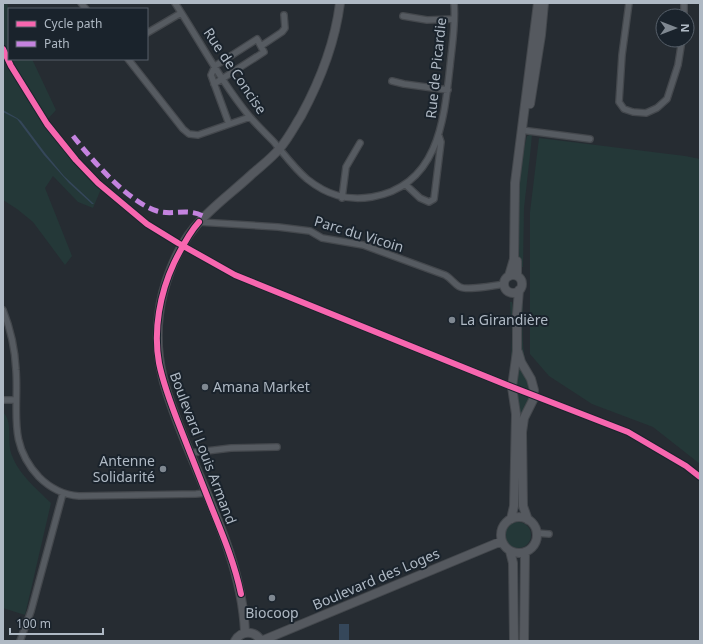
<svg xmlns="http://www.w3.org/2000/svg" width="703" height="644" font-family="'Noto Sans',sans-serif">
<rect width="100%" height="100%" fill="#262c32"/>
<path fill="#243838" d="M 3,3 L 7,3 L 9,9 L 9,59 L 32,59 L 56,110 L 47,120 L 101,189 L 93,208 L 78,202 L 53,176 L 45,188 L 72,256 L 65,265 L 33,222 L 17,209 L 3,200 Z
M 532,134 L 531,146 L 524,208 L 523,267 L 519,267 L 519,183 L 522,157 L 527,136 Z
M 539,138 L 685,156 L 700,159 L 700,464 L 653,427 L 592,404 L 549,376 L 530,354 L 530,212 Z
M 522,301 L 523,301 C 523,318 521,346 526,362 C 529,373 539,380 538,394 L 536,393 L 520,351 L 520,316 L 522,316 Z
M 510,302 L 512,302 C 516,329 514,357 510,383 L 512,335 Z
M 517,361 L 529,379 L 532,392 L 514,385 Z
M 514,390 L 532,396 L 521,422 Z
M 3,412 C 13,422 7,439 11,453 C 18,474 36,488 51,503 L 25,615 L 3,608 Z
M505 535a13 13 0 1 1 26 0a13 13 0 1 1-26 0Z"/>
<path fill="#35475a" d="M 3,110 L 17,118 L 21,121 L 45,153 L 64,176 L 94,204 L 92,204 L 69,183 L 44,155 L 17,119 L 3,112 Z
M 339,624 L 349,624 L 349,641 L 339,641 Z"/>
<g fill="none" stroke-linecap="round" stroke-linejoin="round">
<defs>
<path id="street" d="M 81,3 L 86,9
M 175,3 C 200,41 221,82 250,117 C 257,125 265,133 273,141 C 284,154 294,168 307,179 C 327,195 347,201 372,197 C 438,186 444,121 450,66 C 452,45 456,24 454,3
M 629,3 L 622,55 L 619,102 L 624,109 L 633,112 L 646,113 L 657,108 L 667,99 L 678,65 L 682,40
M 684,3 L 684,16
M 403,16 L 427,20 L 454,19
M 147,33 L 181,13
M 261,46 L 282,32 L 285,28 L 284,15
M 128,59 L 183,129 L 189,134 L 198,135 L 250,117
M 392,81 L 404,84 L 448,90
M 214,84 L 264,52 L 257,39 L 215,66 L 211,75 L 229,124
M 521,130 L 590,139
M 406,185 L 420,198 L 429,202 L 434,199 L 441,142 L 439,136
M 342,198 L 346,167 L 360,143
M 199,222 L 278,227 L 310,231 L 322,238 L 363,245 L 445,275 C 451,278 454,284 460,287 C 468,291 495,285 505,284
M 3,310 C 11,330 15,349 16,370 C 19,411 7,443 39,477 C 50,488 64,495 79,496 L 196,494 L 206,493
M 3,400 L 16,400
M 190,453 L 231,448 L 277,447
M 536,533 L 549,534
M 20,641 L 31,611 L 63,493"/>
<path id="secondary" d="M 530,104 L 541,35 L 544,3
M 517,261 L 517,276
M504 284a9 9 0 1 1 18 0a9 9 0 1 1-18 0Z
M 509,276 L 514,259 L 515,183 L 538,3
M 518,352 L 521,362 L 531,379 L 534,390 L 533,400 L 524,418 L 522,432 L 523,506 L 528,520
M501 535a18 18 0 1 1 36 0a18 18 0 1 1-36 0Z
M 511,519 L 514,506 L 516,414 L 512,387 L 517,351 L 517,314 L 519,290
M 510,551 L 513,563 L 514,641
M 245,632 C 242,565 210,503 185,441 C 168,398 153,363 159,315 C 162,286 176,250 194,228 C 210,208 233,192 251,175 C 261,166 272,158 280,148 C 288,139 294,127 301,116 C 320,81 335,43 340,3
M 235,641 C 241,630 255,630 261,641
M 261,641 L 502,541
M 524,641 L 525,552"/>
</defs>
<use href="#street" stroke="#44484d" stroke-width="8"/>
<use href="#secondary" stroke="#44484d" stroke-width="10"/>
<use href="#street" stroke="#565b61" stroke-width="5.5"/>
<use href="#secondary" stroke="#55595f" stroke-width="8"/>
<path stroke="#c483df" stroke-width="5" stroke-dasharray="10 5" stroke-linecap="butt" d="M 73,136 C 92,160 128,202 157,211 C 174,216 187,207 205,217"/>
<defs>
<path id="cycleway" d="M 3,49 L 11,66 L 47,124 L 76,160 L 98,183 L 147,224 L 178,243 L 235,275 L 512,387 L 628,432 L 686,466 L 700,477
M 199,222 C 188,234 181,249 174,263 C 160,293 153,330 159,363 C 164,388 174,412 183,435 C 193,460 203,486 213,511 C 224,538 235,565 241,594"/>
</defs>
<use href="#cycleway" stroke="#1a232c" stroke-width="8"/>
<use href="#cycleway" stroke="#f766af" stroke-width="6"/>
</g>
<g fill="#7f8891" stroke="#1a232c" stroke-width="1.5">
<circle cx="452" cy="320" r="4"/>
<circle cx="205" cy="387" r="4"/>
<circle cx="163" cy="469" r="4"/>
<circle cx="272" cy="598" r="4"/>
</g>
<g text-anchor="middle" stroke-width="4" stroke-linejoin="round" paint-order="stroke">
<g font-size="14" fill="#afb9c4" stroke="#1a232c">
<text transform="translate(436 68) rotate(-84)" y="5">Rue de Picardie</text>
<text transform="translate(235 71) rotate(56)" y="5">Rue de Concise</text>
<text transform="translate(359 234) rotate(17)" y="5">Parc du Vicoin</text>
<text transform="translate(203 448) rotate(69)" y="5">Boulevard Louis Armand</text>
<text transform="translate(376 579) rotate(-23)" y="5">Boulevard des Loges</text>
</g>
<g font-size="14" fill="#afb9c4" stroke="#1a232c" text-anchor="start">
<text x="460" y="325">La Girandière</text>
<text x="213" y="392">Amana Market</text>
<text x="155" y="466" text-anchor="end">Antenne<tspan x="155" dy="16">Solidarité</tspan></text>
<text x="272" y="618" text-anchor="middle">Biocoop</text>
</g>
</g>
<rect width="703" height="644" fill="none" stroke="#afb9c4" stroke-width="8"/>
<rect x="8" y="8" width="140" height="52" fill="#1a232c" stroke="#565f69"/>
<rect x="16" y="21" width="20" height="6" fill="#f766af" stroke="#565f69"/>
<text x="44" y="28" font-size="12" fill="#afb9c4">Cycle path</text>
<rect x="16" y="41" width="20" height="6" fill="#c483df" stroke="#565f69"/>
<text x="44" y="48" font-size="12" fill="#afb9c4">Path</text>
<g transform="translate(675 28) rotate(90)"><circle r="19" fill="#1a232c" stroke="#565f69"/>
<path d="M0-3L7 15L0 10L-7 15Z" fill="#7f8891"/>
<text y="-6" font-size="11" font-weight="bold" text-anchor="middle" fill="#afb9c4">N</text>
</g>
<path d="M10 628v6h93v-6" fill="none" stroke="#afb9c4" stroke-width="2"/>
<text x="16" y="628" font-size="12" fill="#afb9c4" stroke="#1a232c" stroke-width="3" paint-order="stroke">100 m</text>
</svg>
